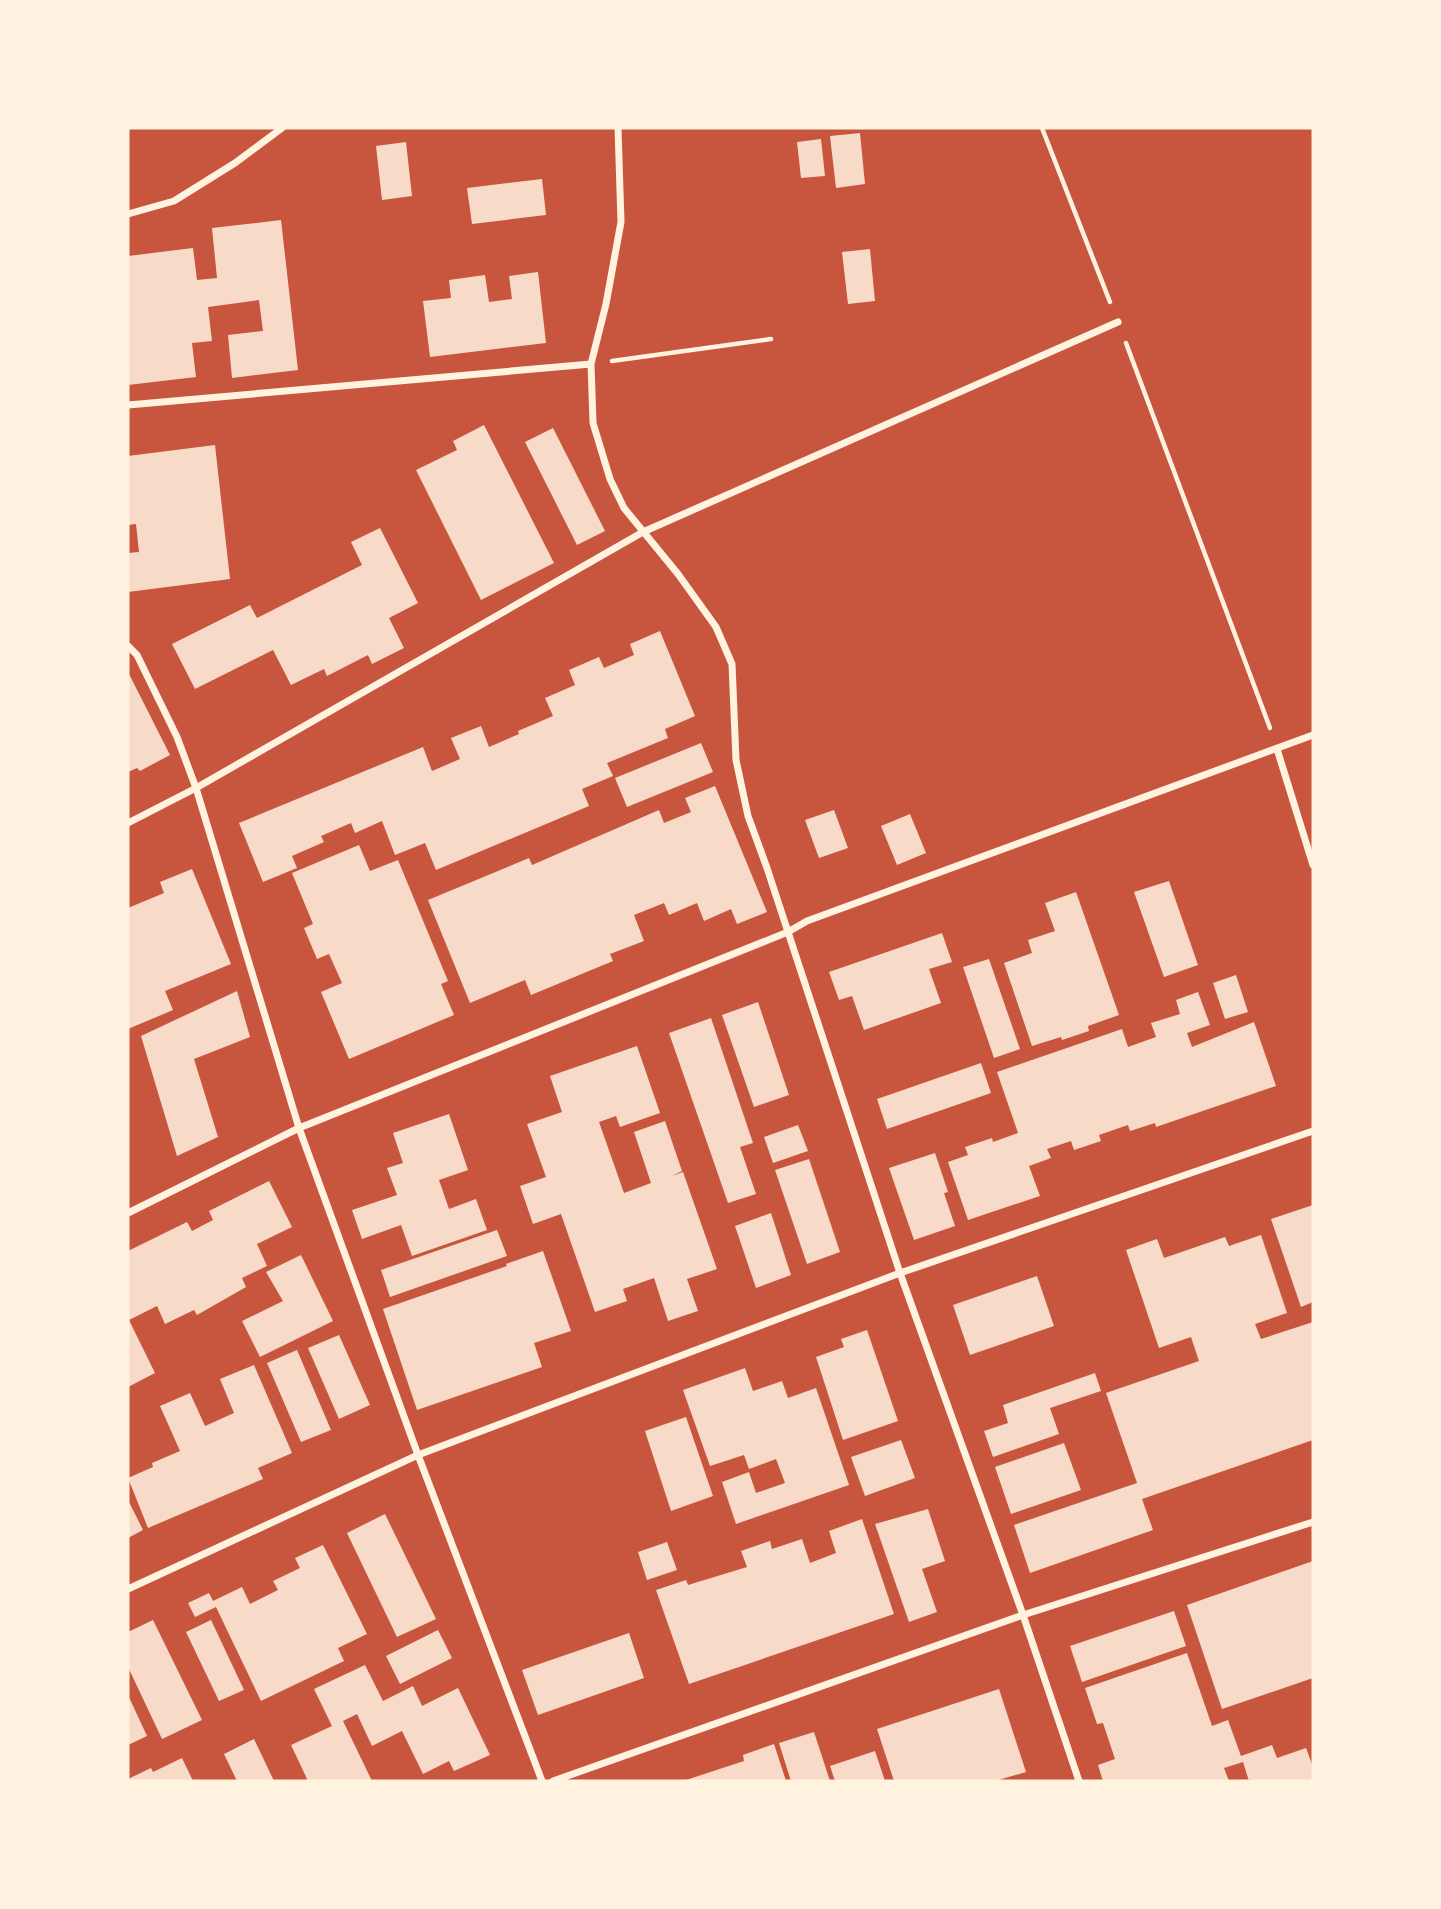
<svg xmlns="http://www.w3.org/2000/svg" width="1441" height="1909" font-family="Overpass,sans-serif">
<rect width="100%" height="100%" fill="#c8553d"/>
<path fill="#f7dbc8" d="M 860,133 L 865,184 L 836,188 L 830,136 Z
M 821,139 L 825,176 L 801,178 L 797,142 Z
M 406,142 L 412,196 L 382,200 L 376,146 Z
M 542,179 L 546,215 L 472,224 L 467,188 Z
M 281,220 L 298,370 L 232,378 L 228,335 L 263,331 L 259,300 L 208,307 L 212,341 L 192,343 L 196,377 L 128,385 L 128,256 L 193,248 L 197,280 L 217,278 L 212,228 Z
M 870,249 L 875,301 L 848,304 L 842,252 Z
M 538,272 L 546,343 L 430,357 L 423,301 L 451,298 L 449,280 L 485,275 L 489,302 L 512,299 L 509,276 Z
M 484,425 L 554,563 L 481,600 L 416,470 L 457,450 L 453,441 Z
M 553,428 L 605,531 L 577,545 L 525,442 Z
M 215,445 L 230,579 L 128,592 L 128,553 L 139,552 L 136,524 L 128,525 L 128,456 Z
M 380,528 L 418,603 L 389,618 L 404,648 L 372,664 L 368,655 L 327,676 L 324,669 L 291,685 L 273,650 L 195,689 L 172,644 L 250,605 L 257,618 L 362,565 L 351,542 Z
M 660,631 L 695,716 L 665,729 L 668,738 L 607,763 L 613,776 L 582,789 L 589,806 L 436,870 L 425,843 L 395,855 L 382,821 L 355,833 L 351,823 L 321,836 L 324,842 L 292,856 L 297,868 L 263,882 L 239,823 L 423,747 L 432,771 L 460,759 L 451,738 L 481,726 L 489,747 L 519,734 L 518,731 L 553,716 L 545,698 L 575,685 L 569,670 L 599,657 L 604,668 L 634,655 L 630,644 Z
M 128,672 L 170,755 L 140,771 L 137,768 L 128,772 Z
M 701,743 L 713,772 L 627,807 L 615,778 Z
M 715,786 L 767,912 L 737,924 L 731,909 L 704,921 L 697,903 L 669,915 L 664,903 L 634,915 L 644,941 L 610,954 L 613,961 L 531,995 L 525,980 L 470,1003 L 428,900 L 529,858 L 532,865 L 659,810 L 664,823 L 691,812 L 685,798 Z
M 834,810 L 848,848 L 819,858 L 805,820 Z
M 910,814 L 926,853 L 897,865 L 881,826 Z
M 359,845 L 370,871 L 398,860 L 448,981 L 441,984 L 454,1015 L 349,1059 L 321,992 L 342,983 L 329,954 L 317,959 L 304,928 L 313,924 L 292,873 Z
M 192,869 L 231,964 L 165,991 L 173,1010 L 128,1029 L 128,908 L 164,893 L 160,882 Z
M 1169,881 L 1198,965 L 1164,977 L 1134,892 Z
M 1076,892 L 1119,1015 L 1088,1026 L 1089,1031 L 1062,1040 L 1061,1037 L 1032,1046 L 1004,963 L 1032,953 L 1028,940 L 1055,931 L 1045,903 Z
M 942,933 L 952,962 L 929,969 L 941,1003 L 864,1030 L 852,996 L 839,1000 L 829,972 Z
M 989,959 L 1020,1049 L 994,1058 L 963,967 Z
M 1236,975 L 1248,1012 L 1225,1019 L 1213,983 Z
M 237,991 L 250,1037 L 194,1059 L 218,1137 L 177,1156 L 141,1036 Z
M 1198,992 L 1210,1025 L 1187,1033 L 1192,1047 L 1254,1022 L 1276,1086 L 1156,1127 L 1155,1123 L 1130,1131 L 1128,1125 L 1099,1135 L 1101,1141 L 1074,1150 L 1071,1141 L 1047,1149 L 1051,1158 L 1029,1166 L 1040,1196 L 968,1220 L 948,1162 L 968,1155 L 965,1147 L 992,1138 L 993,1142 L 1018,1133 L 997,1072 L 1122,1029 L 1128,1047 L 1156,1037 L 1151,1023 L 1180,1014 L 1176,1000 Z
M 758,1002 L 789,1095 L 754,1107 L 722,1015 Z
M 711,1018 L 753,1143 L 740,1147 L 756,1194 L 728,1203 L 669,1033 Z
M 637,1046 L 660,1113 L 620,1127 L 616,1116 L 599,1122 L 624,1193 L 651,1183 L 634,1132 L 665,1121 L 682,1171 L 672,1176 L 683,1172 L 717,1269 L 687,1279 L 698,1311 L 668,1321 L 654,1278 L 623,1289 L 627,1301 L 595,1312 L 561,1214 L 533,1224 L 520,1186 L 546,1177 L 527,1124 L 562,1112 L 550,1076 Z
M 981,1063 L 991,1093 L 887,1129 L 877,1099 Z
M 449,1114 L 468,1170 L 439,1180 L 449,1209 L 476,1199 L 487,1230 L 412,1256 L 401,1225 L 362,1239 L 352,1210 L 397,1195 L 387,1168 L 403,1163 L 393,1133 Z
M 798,1125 L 808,1151 L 773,1163 L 764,1137 Z
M 935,1153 L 948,1192 L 944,1193 L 955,1226 L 914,1240 L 889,1168 Z
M 809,1159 L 840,1252 L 807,1264 L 775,1170 Z
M 269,1181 L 292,1227 L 257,1244 L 267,1266 L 242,1278 L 246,1287 L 197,1315 L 194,1310 L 165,1324 L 157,1306 L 129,1320 L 155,1373 L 128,1387 L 128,1251 L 187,1222 L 192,1231 L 213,1220 L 209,1211 Z
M 1313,1205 L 1313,1302 L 1301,1307 L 1271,1219 Z
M 771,1213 L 791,1275 L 756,1288 L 735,1226 Z
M 497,1230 L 507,1256 L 390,1297 L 381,1270 Z
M 1261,1235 L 1287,1313 L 1255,1324 L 1261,1339 L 1313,1322 L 1313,1440 L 1142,1499 L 1153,1530 L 1030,1573 L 1014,1525 L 1137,1483 L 1106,1393 L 1199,1361 L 1191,1337 L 1159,1348 L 1126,1250 L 1157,1239 L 1164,1258 L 1225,1237 L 1229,1246 Z
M 543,1251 L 571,1331 L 534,1343 L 542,1367 L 417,1410 L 383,1309 L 507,1266 L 506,1264 Z
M 301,1255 L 333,1321 L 260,1357 L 242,1321 L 283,1301 L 266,1272 Z
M 1037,1276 L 1054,1326 L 970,1355 L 953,1305 Z
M 867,1330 L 898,1421 L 843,1440 L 816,1357 L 844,1347 L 841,1339 Z
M 339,1335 L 370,1405 L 339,1419 L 308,1348 Z
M 297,1350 L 331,1430 L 301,1442 L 267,1363 Z
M 254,1365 L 292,1453 L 258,1468 L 263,1479 L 148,1528 L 128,1478 L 153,1467 L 152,1463 L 180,1451 L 160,1406 L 190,1393 L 205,1426 L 234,1413 L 220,1379 Z
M 745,1368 L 753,1391 L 782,1381 L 788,1398 L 816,1388 L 849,1485 L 736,1524 L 722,1482 L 749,1472 L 756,1493 L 785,1483 L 776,1459 L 749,1469 L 744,1455 L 710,1466 L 683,1390 Z
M 1095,1373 L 1101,1391 L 1050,1408 L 1059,1434 L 993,1457 L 984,1431 L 1008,1423 L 1003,1405 Z
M 686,1417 L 713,1496 L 671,1511 L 645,1431 Z
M 901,1440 L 915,1478 L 865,1496 L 851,1457 Z
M 1064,1443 L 1081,1490 L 1011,1514 L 995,1467 Z
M 128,1500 L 143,1530 L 128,1538 Z
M 928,1509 L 945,1561 L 922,1569 L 937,1612 L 909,1622 L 875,1524 Z
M 385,1514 L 436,1619 L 397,1637 L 347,1533 Z
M 862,1519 L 894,1614 L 689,1684 L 656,1590 L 686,1580 L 688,1585 L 747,1567 L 741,1551 L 770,1541 L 772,1549 L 802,1539 L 810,1563 L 836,1553 L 829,1531 Z
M 667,1542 L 677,1570 L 647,1580 L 638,1552 Z
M 323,1545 L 367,1634 L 338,1648 L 344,1661 L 261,1701 L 216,1607 L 195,1617 L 188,1603 L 209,1593 L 213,1601 L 242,1587 L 250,1604 L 278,1590 L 273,1581 L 300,1568 L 295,1558 Z
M 1313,1561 L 1313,1678 L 1222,1709 L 1187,1605 Z
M 1174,1611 L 1186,1646 L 1082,1682 L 1070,1646 Z
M 153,1620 L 202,1720 L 162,1739 L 128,1667 L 128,1632 Z
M 211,1620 L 244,1690 L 219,1701 L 186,1632 Z
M 438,1630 L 452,1658 L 400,1684 L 386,1656 Z
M 629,1633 L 644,1678 L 538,1715 L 522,1670 Z
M 1187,1653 L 1212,1726 L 1228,1720 L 1241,1756 L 1272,1745 L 1277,1758 L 1306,1748 L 1313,1767 L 1313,1781 L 1249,1781 L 1243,1762 L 1224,1768 L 1229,1781 L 1103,1781 L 1098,1765 L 1115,1759 L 1103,1723 L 1097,1724 L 1085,1688 Z
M 365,1665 L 383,1701 L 413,1686 L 422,1706 L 458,1688 L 490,1755 L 454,1771 L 449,1761 L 423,1774 L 402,1731 L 372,1746 L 357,1714 L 343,1721 L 372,1781 L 308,1781 L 291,1745 L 332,1726 L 314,1689 Z
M 999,1689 L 1026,1772 L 995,1781 L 894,1781 L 877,1729 Z
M 128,1695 L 147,1736 L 128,1745 Z
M 814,1732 L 830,1781 L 791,1781 L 779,1743 Z
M 254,1739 L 274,1781 L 237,1781 L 224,1754 Z
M 774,1744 L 786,1781 L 683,1781 L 744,1761 L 743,1755 Z
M 875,1751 L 885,1781 L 835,1781 L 830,1766 Z
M 182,1758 L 193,1781 L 128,1781 L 128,1779 L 151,1768 L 153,1772 Z"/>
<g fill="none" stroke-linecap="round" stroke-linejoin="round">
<path stroke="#fff3e0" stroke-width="4.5" d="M 1042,128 L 1110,302
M 1126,343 L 1270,728
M 612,361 L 771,339"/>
<path stroke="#fff3e0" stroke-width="7" d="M 618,128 L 621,222 L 606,304 L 591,364 L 593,423 L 610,479 L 624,508 L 678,574 L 716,627 L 732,664 L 736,760 L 748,816 L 767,868 L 900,1273 L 1023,1615 L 1079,1781
M 128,214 L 174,201 L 235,163 L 282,128
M 128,405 L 591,364
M 128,646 L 137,655 L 177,737 L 196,788 L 299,1128 L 418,1455 L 542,1781
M 1277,749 L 1313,865
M 128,823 L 196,788 L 643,532 L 1118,322
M 128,1213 L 299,1128 L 788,932 L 807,921 L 1313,735
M 128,1589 L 418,1455 L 900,1273 L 1313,1131
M 553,1781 L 1023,1615 L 1313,1522"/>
</g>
<rect width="1441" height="1909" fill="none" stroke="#fff3e0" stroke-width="259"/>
</svg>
